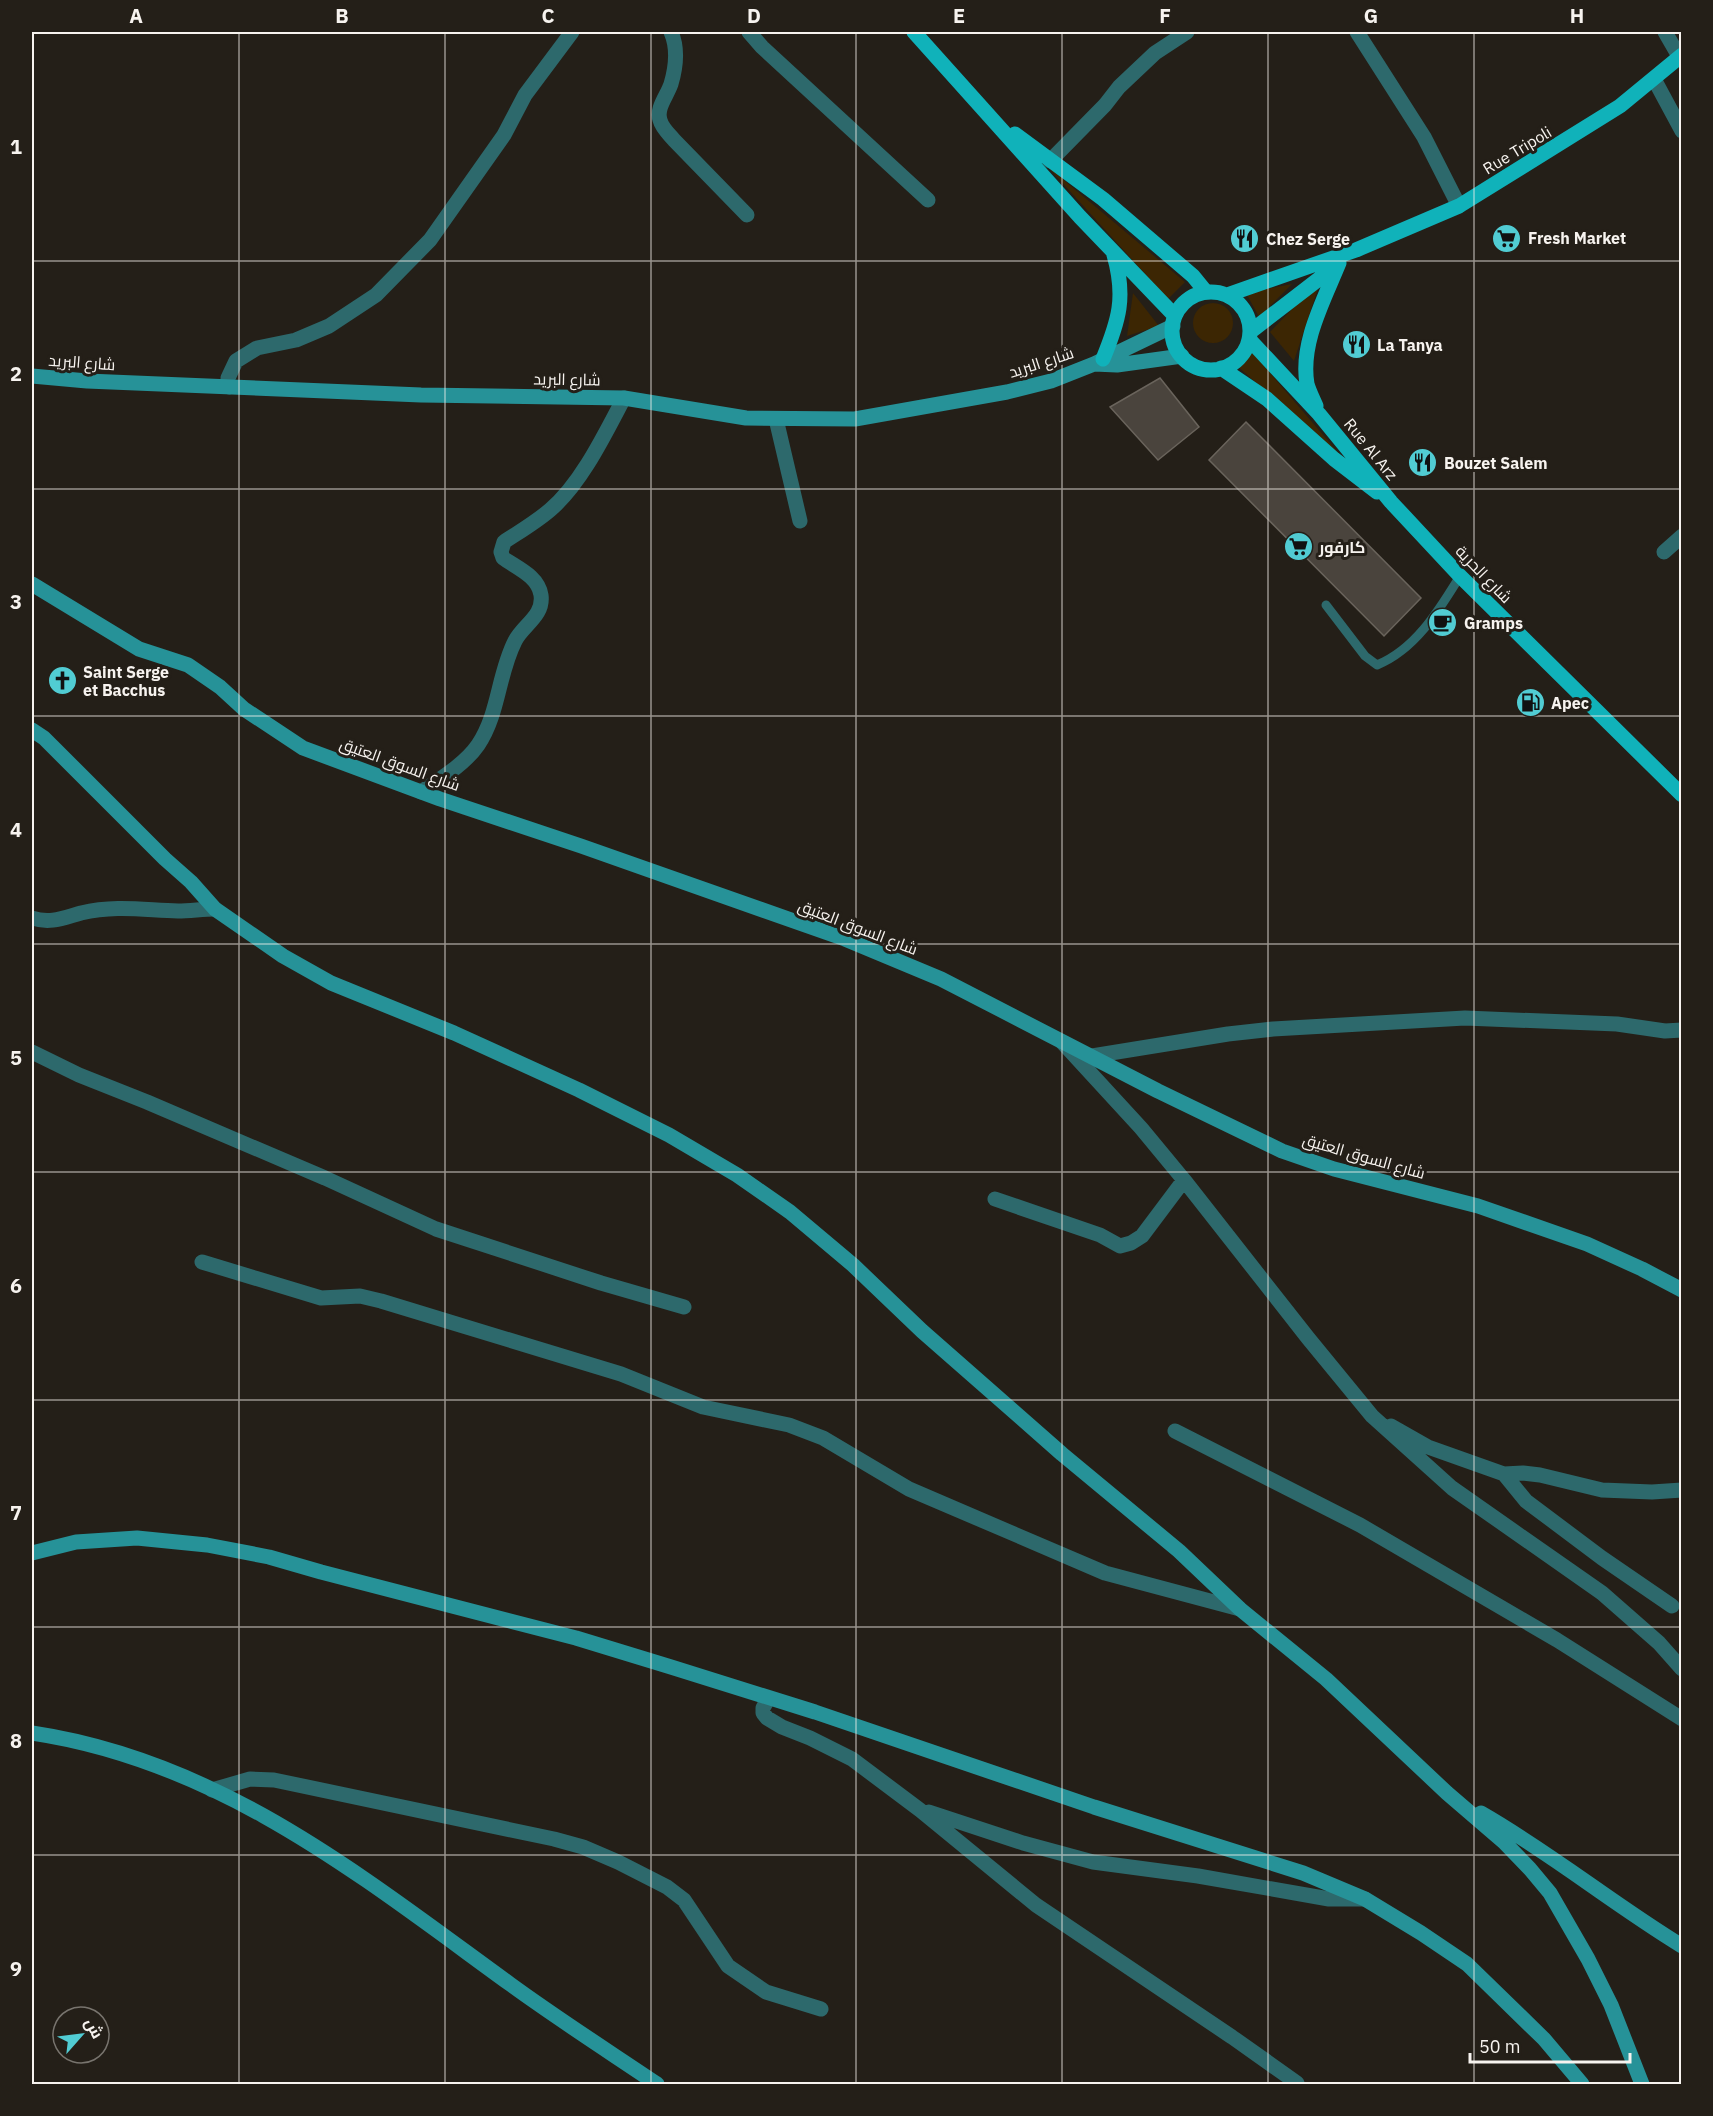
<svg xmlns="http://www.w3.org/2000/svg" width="1713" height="2116" font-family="'IBM Plex Sans',Cairo,sans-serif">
<rect width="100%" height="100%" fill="#241f18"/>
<path fill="#3c2603" d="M 1046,165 L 1185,282 L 1168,299 Z
M 1321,279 L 1294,361 L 1270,332 Z
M 1292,284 L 1259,317 L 1246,293 Z
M 1133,293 L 1159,326 L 1127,336 Z
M1193 323a20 20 0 1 1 40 0a20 20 0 1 1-40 0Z
M 1252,352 L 1348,464 L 1236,365 Z"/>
<path fill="#4a443d" stroke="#6a645c" stroke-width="1.5" d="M 1160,378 L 1199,427 L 1158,460 L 1110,407 Z
M 1246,422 L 1421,598 L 1384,636 L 1209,460 Z"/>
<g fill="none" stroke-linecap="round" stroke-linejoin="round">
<path stroke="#2d696c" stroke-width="9" d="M 1326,605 L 1365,656 L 1377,665 C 1416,649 1439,610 1460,576"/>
<path stroke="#2d696c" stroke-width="15" d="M 671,32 C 678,48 676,67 671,84 C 667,96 656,108 660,120 C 662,128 669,134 674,140 L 747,215
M 749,32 L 762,47 L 928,200
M 1357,32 L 1424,137 L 1459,206
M 1665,32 L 1680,58
M 1654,79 L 1682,131
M 1050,161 L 1105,105 L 1119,87 L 1155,53 L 1187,32
M 229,387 L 228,378 L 236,361 L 257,348 L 296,340 L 329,326 L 376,295 L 430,240 L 504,135 L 525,95 L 572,32
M 776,419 L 800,521
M 1664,552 L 1682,536
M 421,792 C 440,779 465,764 478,745 C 499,714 498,674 515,641 C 523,625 544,616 541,595 C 538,576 517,568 503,558 L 501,552 L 504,542 C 519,532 536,522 550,510 C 581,484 605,434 624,398
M 32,918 C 50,924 63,918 81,913 C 116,905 143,910 178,911 C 190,911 203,909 215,909
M 1062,1042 L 1141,1128 L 1184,1180 L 1308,1338 L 1372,1416 L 1452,1488 L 1602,1593 L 1659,1643 L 1682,1669
M 32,1052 L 79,1075 L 147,1102 L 325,1178 L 436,1229 L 601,1283 L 684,1307
M 1092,1056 L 1228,1034 L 1273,1029 L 1465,1018 L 1617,1024 L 1665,1031 L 1682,1030
M 995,1199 L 1100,1235 L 1120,1246 L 1131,1243 L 1142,1236 L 1184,1180
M 202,1262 L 321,1298 L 360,1296 L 381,1301 L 621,1374 L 703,1407 L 789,1425 L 823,1438 L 909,1489 L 1105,1573 L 1240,1609
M 1391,1426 L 1428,1447 L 1504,1474
M 1175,1431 L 1360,1525 L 1557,1640 L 1682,1719
M 1672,1606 L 1602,1558 L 1526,1501 L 1504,1474 L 1523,1473 L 1540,1475 L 1602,1490 L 1652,1492 L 1682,1490
M 768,1699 L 763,1708 L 763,1713 L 767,1718 L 782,1727 L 810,1738 L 852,1759 L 920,1810 L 1036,1905 L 1232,2037 L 1297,2083
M 212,1790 L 250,1779 L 274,1780 L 554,1839 L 583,1847 L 618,1862 L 667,1887 L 684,1900 L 728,1966 L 766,1992 L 821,2009
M 929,1812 L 1023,1843 L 1093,1862 L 1198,1876 L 1329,1899 L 1365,1899"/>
<path stroke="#269298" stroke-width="15" d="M 1094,364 L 1117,365 L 1182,356
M 32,376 L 87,381 L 421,395 L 624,398 L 746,418 L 855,419 L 1007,392 L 1051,381 L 1094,364 L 1173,326
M 32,584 L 139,649 L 188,665 L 220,687 L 244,709 L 303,748 L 440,799 L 581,846 L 845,939 L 941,979 L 1158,1091 L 1282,1151 L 1334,1169 L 1478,1206 L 1587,1244 L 1642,1269 L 1682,1290
M 32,730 L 44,738 L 165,859 L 191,882 L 215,909 L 283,956 L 331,983 L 454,1033 L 579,1090 L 669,1135 L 737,1175 L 790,1212 L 853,1265 L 922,1331 L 1062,1454 L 1179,1551 L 1240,1609 L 1326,1679 L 1447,1793 L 1504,1842 L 1530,1869 L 1550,1893 L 1588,1959 L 1611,2005 L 1642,2084
M 32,1553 L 76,1542 L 137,1538 L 207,1545 L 269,1557 L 321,1572 L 576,1638 L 671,1667 L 815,1712 L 1094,1807 L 1303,1873 L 1365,1899 L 1421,1933 L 1467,1964 L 1544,2039 L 1582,2084
M 32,1733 C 220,1761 361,1876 510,1984 C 558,2019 608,2051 657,2084
M 1481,1813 C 1551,1853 1613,1904 1682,1946"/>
<path stroke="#10b2ba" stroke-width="15" d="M 914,32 L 1080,217 L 1175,316
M 1015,134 L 1103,199 L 1193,276 L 1206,292
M1172 331a39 39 0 1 1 78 0a39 39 0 1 1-78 0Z
M 1227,295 L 1356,250 L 1459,206 L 1620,106 L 1682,55
M 1250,332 L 1337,265
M 1249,339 L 1319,414 L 1391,502 L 1460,576 L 1682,795
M 1103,359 C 1119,320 1126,297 1114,255
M 1221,368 L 1267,399 L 1334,459 L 1377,492
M 1316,406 C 1313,399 1309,391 1307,384 C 1300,343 1324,300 1339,263"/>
</g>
<path fill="none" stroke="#f7f3ef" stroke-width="1.5" stroke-opacity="0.55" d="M 239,32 L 239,2084M 445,32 L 445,2084M 651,32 L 651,2084M 856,32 L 856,2084M 1062,32 L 1062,2084M 1268,32 L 1268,2084M 1474,32 L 1474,2084M 32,261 L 1682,261M 32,489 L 1682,489M 32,716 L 1682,716M 32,944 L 1682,944M 32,1172 L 1682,1172M 32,1400 L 1682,1400M 32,1627 L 1682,1627M 32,1855 L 1682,1855"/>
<defs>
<symbol id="supermarket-disc" viewBox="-11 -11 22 22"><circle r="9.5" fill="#51ccd3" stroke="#241f18"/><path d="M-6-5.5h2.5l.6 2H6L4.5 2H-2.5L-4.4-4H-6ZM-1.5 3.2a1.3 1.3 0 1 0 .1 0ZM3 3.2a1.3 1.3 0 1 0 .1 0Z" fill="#111"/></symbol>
<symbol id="restaurant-disc" viewBox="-11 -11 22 22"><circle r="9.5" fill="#51ccd3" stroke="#241f18"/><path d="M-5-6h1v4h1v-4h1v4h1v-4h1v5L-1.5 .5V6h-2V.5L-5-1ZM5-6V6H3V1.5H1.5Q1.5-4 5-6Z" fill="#111"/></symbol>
<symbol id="cafe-disc" viewBox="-11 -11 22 22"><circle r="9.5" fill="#51ccd3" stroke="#241f18"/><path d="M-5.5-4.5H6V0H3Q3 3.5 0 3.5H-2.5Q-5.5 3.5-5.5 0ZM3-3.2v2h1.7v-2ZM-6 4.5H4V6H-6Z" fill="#111"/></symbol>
<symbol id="church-disc" viewBox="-11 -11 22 22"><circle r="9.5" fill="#51ccd3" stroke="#241f18"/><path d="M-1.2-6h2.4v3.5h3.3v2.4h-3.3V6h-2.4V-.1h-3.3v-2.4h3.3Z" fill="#111"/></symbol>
<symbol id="fuel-disc" viewBox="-11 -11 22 22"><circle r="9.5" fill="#51ccd3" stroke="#241f18"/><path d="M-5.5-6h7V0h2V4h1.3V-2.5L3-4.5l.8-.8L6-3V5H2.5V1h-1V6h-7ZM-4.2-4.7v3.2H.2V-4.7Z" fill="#111"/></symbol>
</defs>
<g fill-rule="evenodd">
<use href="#supermarket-disc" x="1490" y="222" width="33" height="33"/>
<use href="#restaurant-disc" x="1228" y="222" width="33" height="33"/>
<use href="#restaurant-disc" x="1340" y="328" width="33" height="33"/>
<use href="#restaurant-disc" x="1406" y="446" width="33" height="33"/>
<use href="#supermarket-disc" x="1282" y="530" width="33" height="33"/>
<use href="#cafe-disc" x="1426" y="606" width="33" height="33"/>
<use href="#church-disc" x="46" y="664" width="33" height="33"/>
<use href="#fuel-disc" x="1514" y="686" width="33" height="33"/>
</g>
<g text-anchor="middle" stroke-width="6" stroke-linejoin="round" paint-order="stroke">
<g font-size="16" fill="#f7f3ef" stroke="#241f18">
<text transform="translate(1517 150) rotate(-31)" y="6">Rue Tripoli</text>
<text transform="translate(82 362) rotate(4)" y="6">شارع البريد</text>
<text transform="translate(1041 362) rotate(-18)" y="6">شارع البريد</text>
<text transform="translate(567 379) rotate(1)" y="6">شارع البريد</text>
<text transform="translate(1371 449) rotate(51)" y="6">Rue Al Arz</text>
<text transform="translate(1484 574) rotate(46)" y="6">شارع الحرية</text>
<text transform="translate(400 764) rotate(20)" y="6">شارع السوق العتيق</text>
<text transform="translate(858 927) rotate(21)" y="6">شارع السوق العتيق</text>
<text transform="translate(1364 1156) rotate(16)" y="6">شارع السوق العتيق</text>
</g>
<g font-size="16" font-weight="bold" fill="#f7f3ef" stroke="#241f18" text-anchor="start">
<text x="1528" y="244">Fresh Market</text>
<text x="1266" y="245">Chez Serge</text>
<text x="1377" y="351">La Tanya</text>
<text x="1444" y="469">Bouzet Salem</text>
<text x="1319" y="553">كارفور</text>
<text x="1464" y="629">Gramps</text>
<text x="83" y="678">Saint Serge<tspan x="83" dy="18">et Bacchus</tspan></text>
<text x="1551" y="709">Apec</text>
</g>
</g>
<rect width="1713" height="2116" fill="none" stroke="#241f18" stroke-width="66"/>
<g transform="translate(81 2035) rotate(62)"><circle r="28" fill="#241f18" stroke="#78746e" stroke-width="1.5"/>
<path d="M0-4.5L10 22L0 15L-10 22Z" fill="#51ccd3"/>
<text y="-9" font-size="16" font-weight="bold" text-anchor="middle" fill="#f7f3ef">ش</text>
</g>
<path d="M1470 2053v9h160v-9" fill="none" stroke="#f7f3ef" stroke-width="3"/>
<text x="1479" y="2053" font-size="18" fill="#f7f3ef" stroke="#241f18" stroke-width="4.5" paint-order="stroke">50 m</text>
<rect x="33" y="33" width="1647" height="2050" fill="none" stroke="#f7f3ef" stroke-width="2"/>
<g font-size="20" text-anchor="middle" font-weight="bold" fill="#f7f3ef">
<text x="136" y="23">A</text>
<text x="342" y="23">B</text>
<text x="548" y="23">C</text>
<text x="754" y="23">D</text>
<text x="959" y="23">E</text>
<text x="1165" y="23">F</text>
<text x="1371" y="23">G</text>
<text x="1577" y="23">H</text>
<text x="16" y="154">1</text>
<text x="16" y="381">2</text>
<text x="16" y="609">3</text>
<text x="16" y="837">4</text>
<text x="16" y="1065">5</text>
<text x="16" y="1293">6</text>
<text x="16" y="1520">7</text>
<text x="16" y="1748">8</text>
<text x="16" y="1976">9</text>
</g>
</svg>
